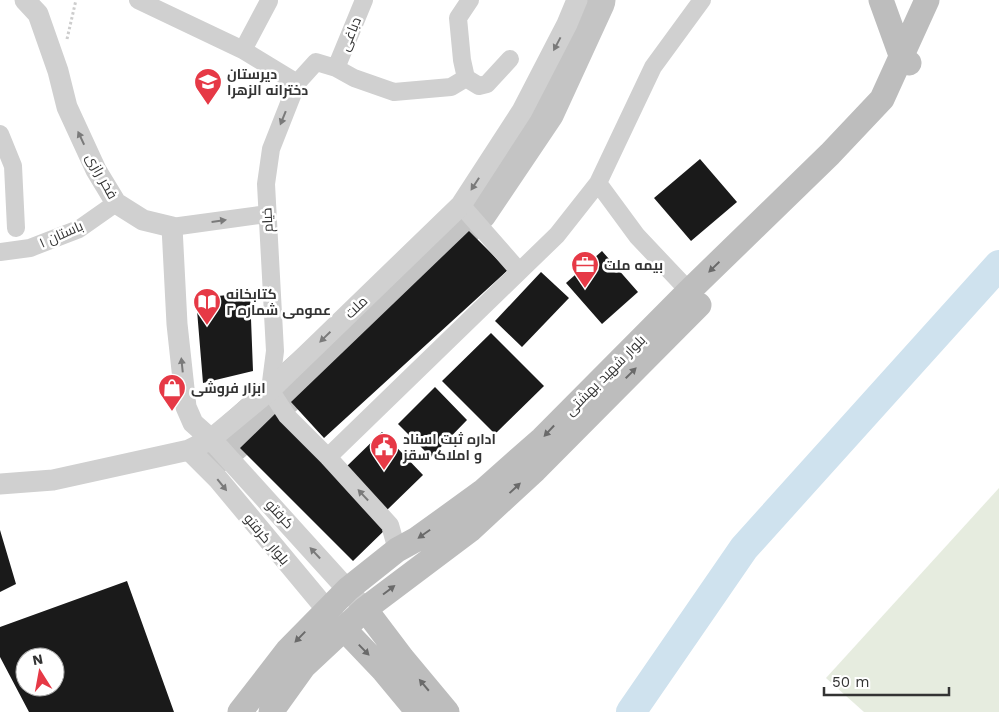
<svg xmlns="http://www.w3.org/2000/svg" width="999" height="712" font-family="'Work Sans',Cairo,sans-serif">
<rect width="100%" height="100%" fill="#fff"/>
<path fill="#e6ecdf" d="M 999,488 L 999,712 L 864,712 L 826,678 Z"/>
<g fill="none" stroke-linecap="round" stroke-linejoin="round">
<path stroke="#cfe2ee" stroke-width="30" d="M 631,712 L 744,548 L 999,265"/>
<path stroke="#c4c4c4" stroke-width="45" d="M 220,449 L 396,291 L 476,209 L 542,111 L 593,0"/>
</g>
<path fill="#1a1a1a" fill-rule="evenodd" d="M 700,159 L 737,202 L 691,241 L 654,198 Z
M 469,231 L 508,270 L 324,438 L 291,402 Z
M 602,251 L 638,292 L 602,324 L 566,283 Z
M 541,272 L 569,298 L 522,347 L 495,321 Z
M 250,293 L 253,371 L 203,383 L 196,298 Z
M 491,333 L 544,386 L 495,434 L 442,381 Z
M 435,387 L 467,420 L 431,457 L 398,424 Z
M 277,412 L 390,525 L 353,561 L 240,448 Z
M 382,432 L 423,475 L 387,510 L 346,467 Z
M 0,530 L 16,584 L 0,592 Z
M 127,581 L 174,712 L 29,712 L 0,657 L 0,627 ZM 25,657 L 55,657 L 55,687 L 25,687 Z"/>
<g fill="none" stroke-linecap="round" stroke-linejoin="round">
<path stroke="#cdcdcd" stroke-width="3" stroke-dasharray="2.5 2.5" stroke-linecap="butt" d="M 67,39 L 76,0"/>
<path stroke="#d0d0d0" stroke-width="18" d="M 138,0 L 243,50 L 297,83
M 243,50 L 269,1
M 336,68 L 364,0
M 466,78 L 479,86 L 487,84 L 510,59
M 0,134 L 13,166 L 16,228
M 598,183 L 637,236 L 689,291
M 461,205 L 519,271
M 172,227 L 267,214
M 0,252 L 30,248 L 79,229 L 116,203
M 328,457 L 557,235 L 598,183 L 653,67 L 702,0
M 397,550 L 390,525 L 328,457 L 287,416 L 270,390 L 275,351 L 266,184 L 271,149 L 297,83 L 316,62 L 336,68 L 354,78 L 394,92 L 451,87 L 466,78 L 462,60 L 458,18 L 470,0"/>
<path stroke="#d0d0d0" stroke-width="21" d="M 25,0 L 38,14 L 58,71 L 67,107 L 96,170 L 116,203 L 143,220 L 172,227 L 177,324 L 186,407 L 193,423 L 211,439 L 365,609
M 189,450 L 218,479 L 337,622
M 0,484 L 53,480 L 189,450 L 211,439 L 270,390 L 461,205 L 522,111 L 567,24 L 577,0"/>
<path stroke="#bdbdbd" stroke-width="25" d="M 881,0 L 902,58 L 909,63
M 365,609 L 402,658 L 447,712
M 344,629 L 384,671 L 418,712
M 240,712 L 288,650 L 348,589 L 397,550 L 417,539 L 482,492 L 542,439 L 689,291 L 830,154 L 882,99 L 927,0
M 271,712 L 304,666 L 365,609 L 470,530 L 535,470 L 699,305"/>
</g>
<defs><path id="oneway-solid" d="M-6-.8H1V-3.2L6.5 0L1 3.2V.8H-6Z" transform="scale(1.25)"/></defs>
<g fill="#7a7a7a">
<use href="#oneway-solid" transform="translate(557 44) rotate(118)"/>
<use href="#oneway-solid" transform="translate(283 118) rotate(112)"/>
<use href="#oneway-solid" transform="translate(81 138) rotate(-115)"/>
<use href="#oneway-solid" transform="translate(475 184) rotate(123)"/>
<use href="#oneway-solid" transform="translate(219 221) rotate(-8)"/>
<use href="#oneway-solid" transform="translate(325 337) rotate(136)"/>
<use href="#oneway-solid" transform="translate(182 365) rotate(-96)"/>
<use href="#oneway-solid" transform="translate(222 485) rotate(51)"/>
<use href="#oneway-solid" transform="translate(363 495) rotate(-133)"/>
<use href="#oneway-solid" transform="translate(315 553) rotate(-133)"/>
</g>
<g fill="#6a6a6a">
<use href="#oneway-solid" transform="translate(714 267) rotate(136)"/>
<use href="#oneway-solid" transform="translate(631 373) rotate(-45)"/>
<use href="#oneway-solid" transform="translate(549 431) rotate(133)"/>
<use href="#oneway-solid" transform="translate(515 488) rotate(-43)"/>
<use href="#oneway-solid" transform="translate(424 534) rotate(145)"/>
<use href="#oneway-solid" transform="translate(389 590) rotate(-37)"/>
<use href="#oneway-solid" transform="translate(300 637) rotate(134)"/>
<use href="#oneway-solid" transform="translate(364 650) rotate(46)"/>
<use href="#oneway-solid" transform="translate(424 685) rotate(-130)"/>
</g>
<defs>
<symbol id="school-pin" viewBox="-11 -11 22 30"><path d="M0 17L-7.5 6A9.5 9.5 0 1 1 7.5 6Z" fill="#e63946" stroke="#fff"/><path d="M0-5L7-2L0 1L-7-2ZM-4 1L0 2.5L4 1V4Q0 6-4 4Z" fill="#fff"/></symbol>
<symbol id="office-pin" viewBox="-11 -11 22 30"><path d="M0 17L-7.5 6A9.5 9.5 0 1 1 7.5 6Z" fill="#e63946" stroke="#fff"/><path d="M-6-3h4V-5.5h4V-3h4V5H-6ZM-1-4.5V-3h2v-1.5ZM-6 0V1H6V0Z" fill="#fff"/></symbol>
<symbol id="library-pin" viewBox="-11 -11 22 30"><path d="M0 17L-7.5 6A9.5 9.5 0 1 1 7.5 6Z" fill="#e63946" stroke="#fff"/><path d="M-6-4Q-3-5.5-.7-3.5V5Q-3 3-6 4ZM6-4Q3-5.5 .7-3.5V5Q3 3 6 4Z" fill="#fff"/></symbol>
<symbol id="shop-pin" viewBox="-11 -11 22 30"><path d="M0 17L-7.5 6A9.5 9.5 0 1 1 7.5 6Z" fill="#e63946" stroke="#fff"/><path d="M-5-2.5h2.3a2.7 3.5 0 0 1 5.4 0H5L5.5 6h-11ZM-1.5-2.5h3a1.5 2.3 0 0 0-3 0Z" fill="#fff"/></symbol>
<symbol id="civic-pin" viewBox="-11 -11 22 30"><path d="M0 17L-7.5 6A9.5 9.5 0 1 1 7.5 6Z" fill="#e63946" stroke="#fff"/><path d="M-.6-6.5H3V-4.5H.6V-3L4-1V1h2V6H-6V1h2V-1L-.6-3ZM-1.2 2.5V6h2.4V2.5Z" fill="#fff"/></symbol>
</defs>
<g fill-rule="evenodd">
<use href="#school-pin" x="192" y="66" width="32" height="43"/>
<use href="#office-pin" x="569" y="249" width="32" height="43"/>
<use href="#library-pin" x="191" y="286" width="32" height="43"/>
<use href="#shop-pin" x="156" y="372" width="32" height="43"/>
<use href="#civic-pin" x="368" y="431" width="32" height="43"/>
</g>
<g text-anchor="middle" stroke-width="5" stroke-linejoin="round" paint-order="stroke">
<g font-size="14" fill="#333" stroke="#fff">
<text transform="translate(350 34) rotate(-68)" y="5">دباغی</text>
<text transform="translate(102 176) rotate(61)" y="5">فخر رازی</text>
<text transform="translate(267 220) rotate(-93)" y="5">خیام</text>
<text transform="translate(61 234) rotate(-24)" y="5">باستان ۱</text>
<text transform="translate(356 307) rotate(-44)" y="5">ملت</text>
<text transform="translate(605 375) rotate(-45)" y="5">بلوار شهید بهشتی</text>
<text transform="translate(280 514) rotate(47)" y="5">کرفتو</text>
<text transform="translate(267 539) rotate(50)" y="5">بلوار کرفتو</text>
</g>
<g font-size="14" font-weight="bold" fill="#333" stroke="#fff" text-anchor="start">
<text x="227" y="79">دیرستان<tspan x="227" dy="16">دخترانه الزهرا</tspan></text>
<text x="604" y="270">بیمه ملت</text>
<text x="226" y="299">کتابخانه<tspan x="226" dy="16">عمومی شماره ۲</tspan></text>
<text x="191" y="393">ابزار فروشی</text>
<text x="403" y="444">اداره ثبت اسناد<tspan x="403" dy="16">و املاک سقز</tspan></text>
</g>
</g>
<g transform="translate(40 672) rotate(349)"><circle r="24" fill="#ffffff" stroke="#adadad"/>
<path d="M0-4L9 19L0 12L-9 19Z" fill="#e63946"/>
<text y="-8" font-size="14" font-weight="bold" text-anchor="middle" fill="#333333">N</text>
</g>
<path d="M824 687v8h125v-8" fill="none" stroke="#333333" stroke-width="2.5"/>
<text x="832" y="687" font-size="15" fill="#333333" stroke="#ffffff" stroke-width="4" paint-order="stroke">50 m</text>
</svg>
